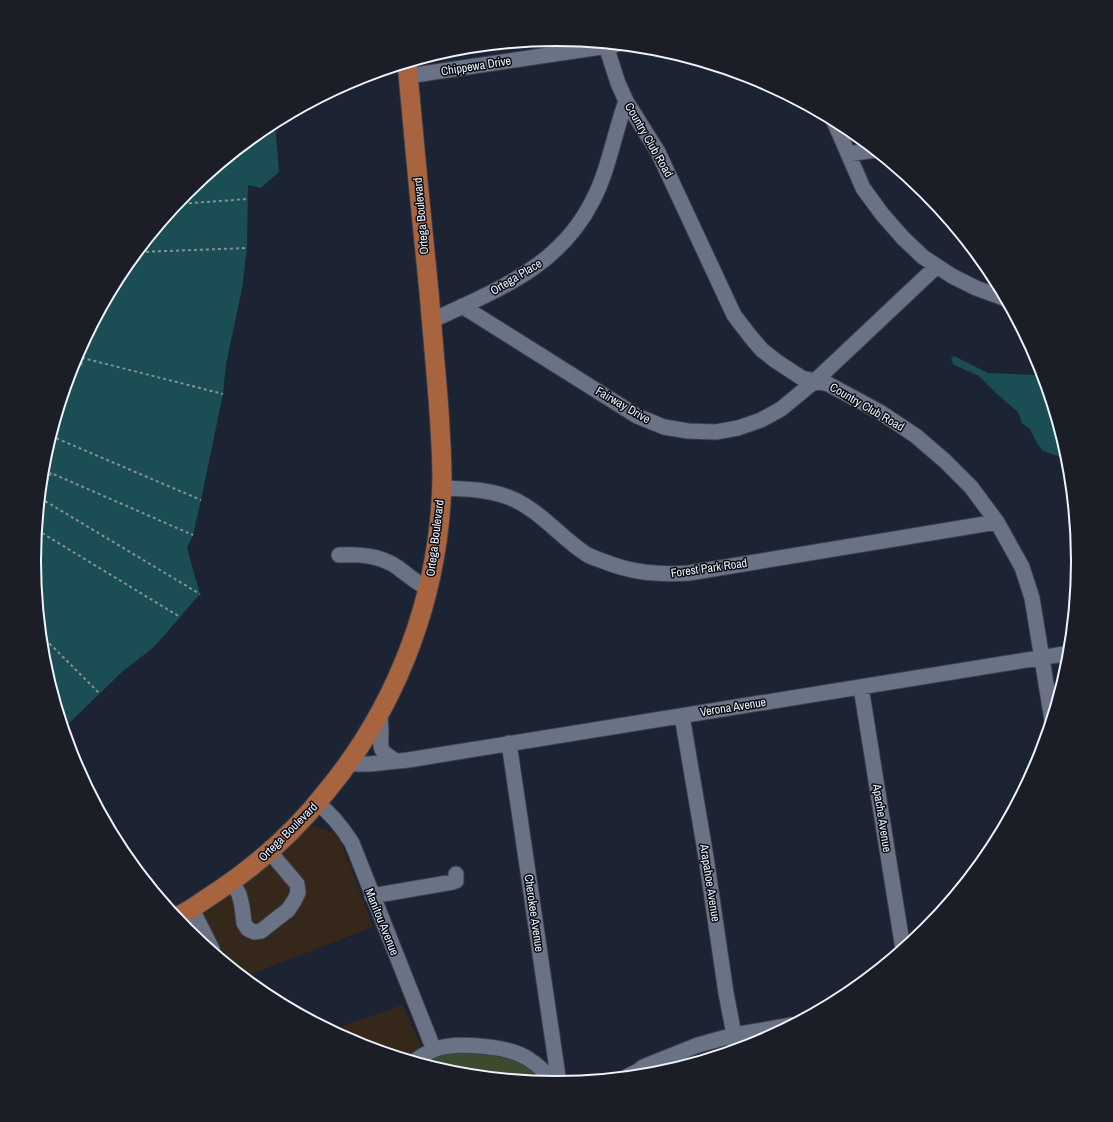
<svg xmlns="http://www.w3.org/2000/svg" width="1113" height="1122" font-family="'Archivo Narrow',sans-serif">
<rect width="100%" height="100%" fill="#1c2332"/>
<path fill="#36271b" d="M 312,825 L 338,834 L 373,927 L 244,977 L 187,930 L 181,923 L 230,894 Z
M 403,1005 L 421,1046 L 408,1059 L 356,1044 L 331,1030 Z"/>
<path fill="#3c4b30" d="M 458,1049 C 493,1052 519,1054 544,1082 L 454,1073 L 422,1064 L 437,1055 Z"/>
<path fill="#1a4d54" d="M 275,122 L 279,172 L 261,188 L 248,185 L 247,248 L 242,289 L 226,364 L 223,394 L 201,500 L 193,535 L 187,548 L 200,594 L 154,647 L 123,671 L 64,728 L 44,663 L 34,561 L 44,459 L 74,361 L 122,271 L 187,191 L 266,126 Z
M 954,356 L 988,373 L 1036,375 L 1044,378 L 1068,456 L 1066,459 L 1043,451 L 1038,445 L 1030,429 L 1022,423 L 1018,412 L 998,395 L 979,376 L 954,365 L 951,359 Z"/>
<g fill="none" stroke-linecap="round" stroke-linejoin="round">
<defs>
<path id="minor" d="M 606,46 L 618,83 L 626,101 L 658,152 L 734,315 L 750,336 L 762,350 L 776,361 L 802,378 L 828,384 L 880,412 L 916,436 L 945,461 L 971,487 L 997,522 L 1022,567 L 1032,598 L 1052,720
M 408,76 L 615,45
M 833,119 L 863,188 L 882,214 L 903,238 L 923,257 L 952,276 L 976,288 L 1006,299
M 848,154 L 875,150
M 462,306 L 637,416 L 664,427 L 688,431 L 716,432 L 738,428 L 761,420 L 781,409 L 815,381 L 937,266
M 431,321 C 496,290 559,268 593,200 C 609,169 614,134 626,101
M 442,488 C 464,489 486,489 508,497 C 538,508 560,537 586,554 C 591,557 597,559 603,561 C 632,573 659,575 689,573 L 997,522
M 339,555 C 359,554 379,555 397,567 C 407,574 416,583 428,588
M 861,687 L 903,949
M 380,713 C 380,720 381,726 381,733 C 380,751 380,751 396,761
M 682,716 L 706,857 L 726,993 L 737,1050
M 509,743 L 559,1083
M 349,764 L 370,764 L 408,760 L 1070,653
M 317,803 C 332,814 342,827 352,843 L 434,1050
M 232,882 L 239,894 L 242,906 L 244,923 L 248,929 L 254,932 L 261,931 L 288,910 L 294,901 L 298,893 L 297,884 L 270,852
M 372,896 L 453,882 L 456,881 L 456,874
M 192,909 L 212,949
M 415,1061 C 420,1057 427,1053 433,1050 C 455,1041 508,1046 527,1058 C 538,1065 547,1073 554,1083
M 628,1076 L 638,1071 L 643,1067 L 698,1045 L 734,1035 L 792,1025"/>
<path id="major" d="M 176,917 C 188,912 198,904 209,897 C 254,868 293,834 326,792 C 399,704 440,593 442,479 C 442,452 440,425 438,397 C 435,362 432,327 429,292 C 421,216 414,139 407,63"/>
</defs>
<use href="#minor" stroke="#3a3f4c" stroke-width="17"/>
<use href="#major" stroke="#3a3f4c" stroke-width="21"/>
<path stroke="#898f9b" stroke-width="2" stroke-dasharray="3 3" stroke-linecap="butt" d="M 177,204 L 248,199
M 140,252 L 247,248
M 81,365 L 83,358 L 223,394
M 51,436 L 201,500
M 47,481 L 51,473 L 193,535
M 40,498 L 200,594
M 37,530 L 180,617
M 41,635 L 100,694"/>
<use href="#minor" stroke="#6a7285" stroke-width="15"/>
<use href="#major" stroke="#a7643f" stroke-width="19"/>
</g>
<g text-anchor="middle" stroke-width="3" stroke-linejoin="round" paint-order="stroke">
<g font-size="12" fill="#eef3fd" stroke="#090c13">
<text transform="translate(476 66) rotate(-9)" y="4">Chippewa Drive</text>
<text transform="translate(649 140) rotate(60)" y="4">Country Club Road</text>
<text transform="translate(421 216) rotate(-95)" y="4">Ortega Boulevard</text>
<text transform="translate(516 277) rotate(-31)" y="4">Ortega Place</text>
<text transform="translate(623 405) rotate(30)" y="4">Fairway Drive</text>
<text transform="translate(867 407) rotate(30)" y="4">Country Club Road</text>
<text transform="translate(435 538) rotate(-83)" y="4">Ortega Boulevard</text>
<text transform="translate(709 568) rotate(-8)" y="4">Forest Park Road</text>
<text transform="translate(733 707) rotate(-9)" y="4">Verona Avenue</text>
<text transform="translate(882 818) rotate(81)" y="4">Apache Avenue</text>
<text transform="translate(288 832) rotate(-45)" y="4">Ortega Boulevard</text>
<text transform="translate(710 883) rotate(81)" y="4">Arapahoe Avenue</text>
<text transform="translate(534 913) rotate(82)" y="4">Cherokee Avenue</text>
<text transform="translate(382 922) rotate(68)" y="4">Manitou Avenue</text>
</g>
</g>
<path d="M0 0H1113V1122H0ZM41 561a515 515 0 1 1 1030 0a515 515 0 1 1-1030 0Z" fill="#1b1e26" fill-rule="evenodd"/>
<path fill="none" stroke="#eef3fd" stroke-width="2" d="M41 561a515 515 0 1 1 1030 0a515 515 0 1 1-1030 0Z"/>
</svg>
